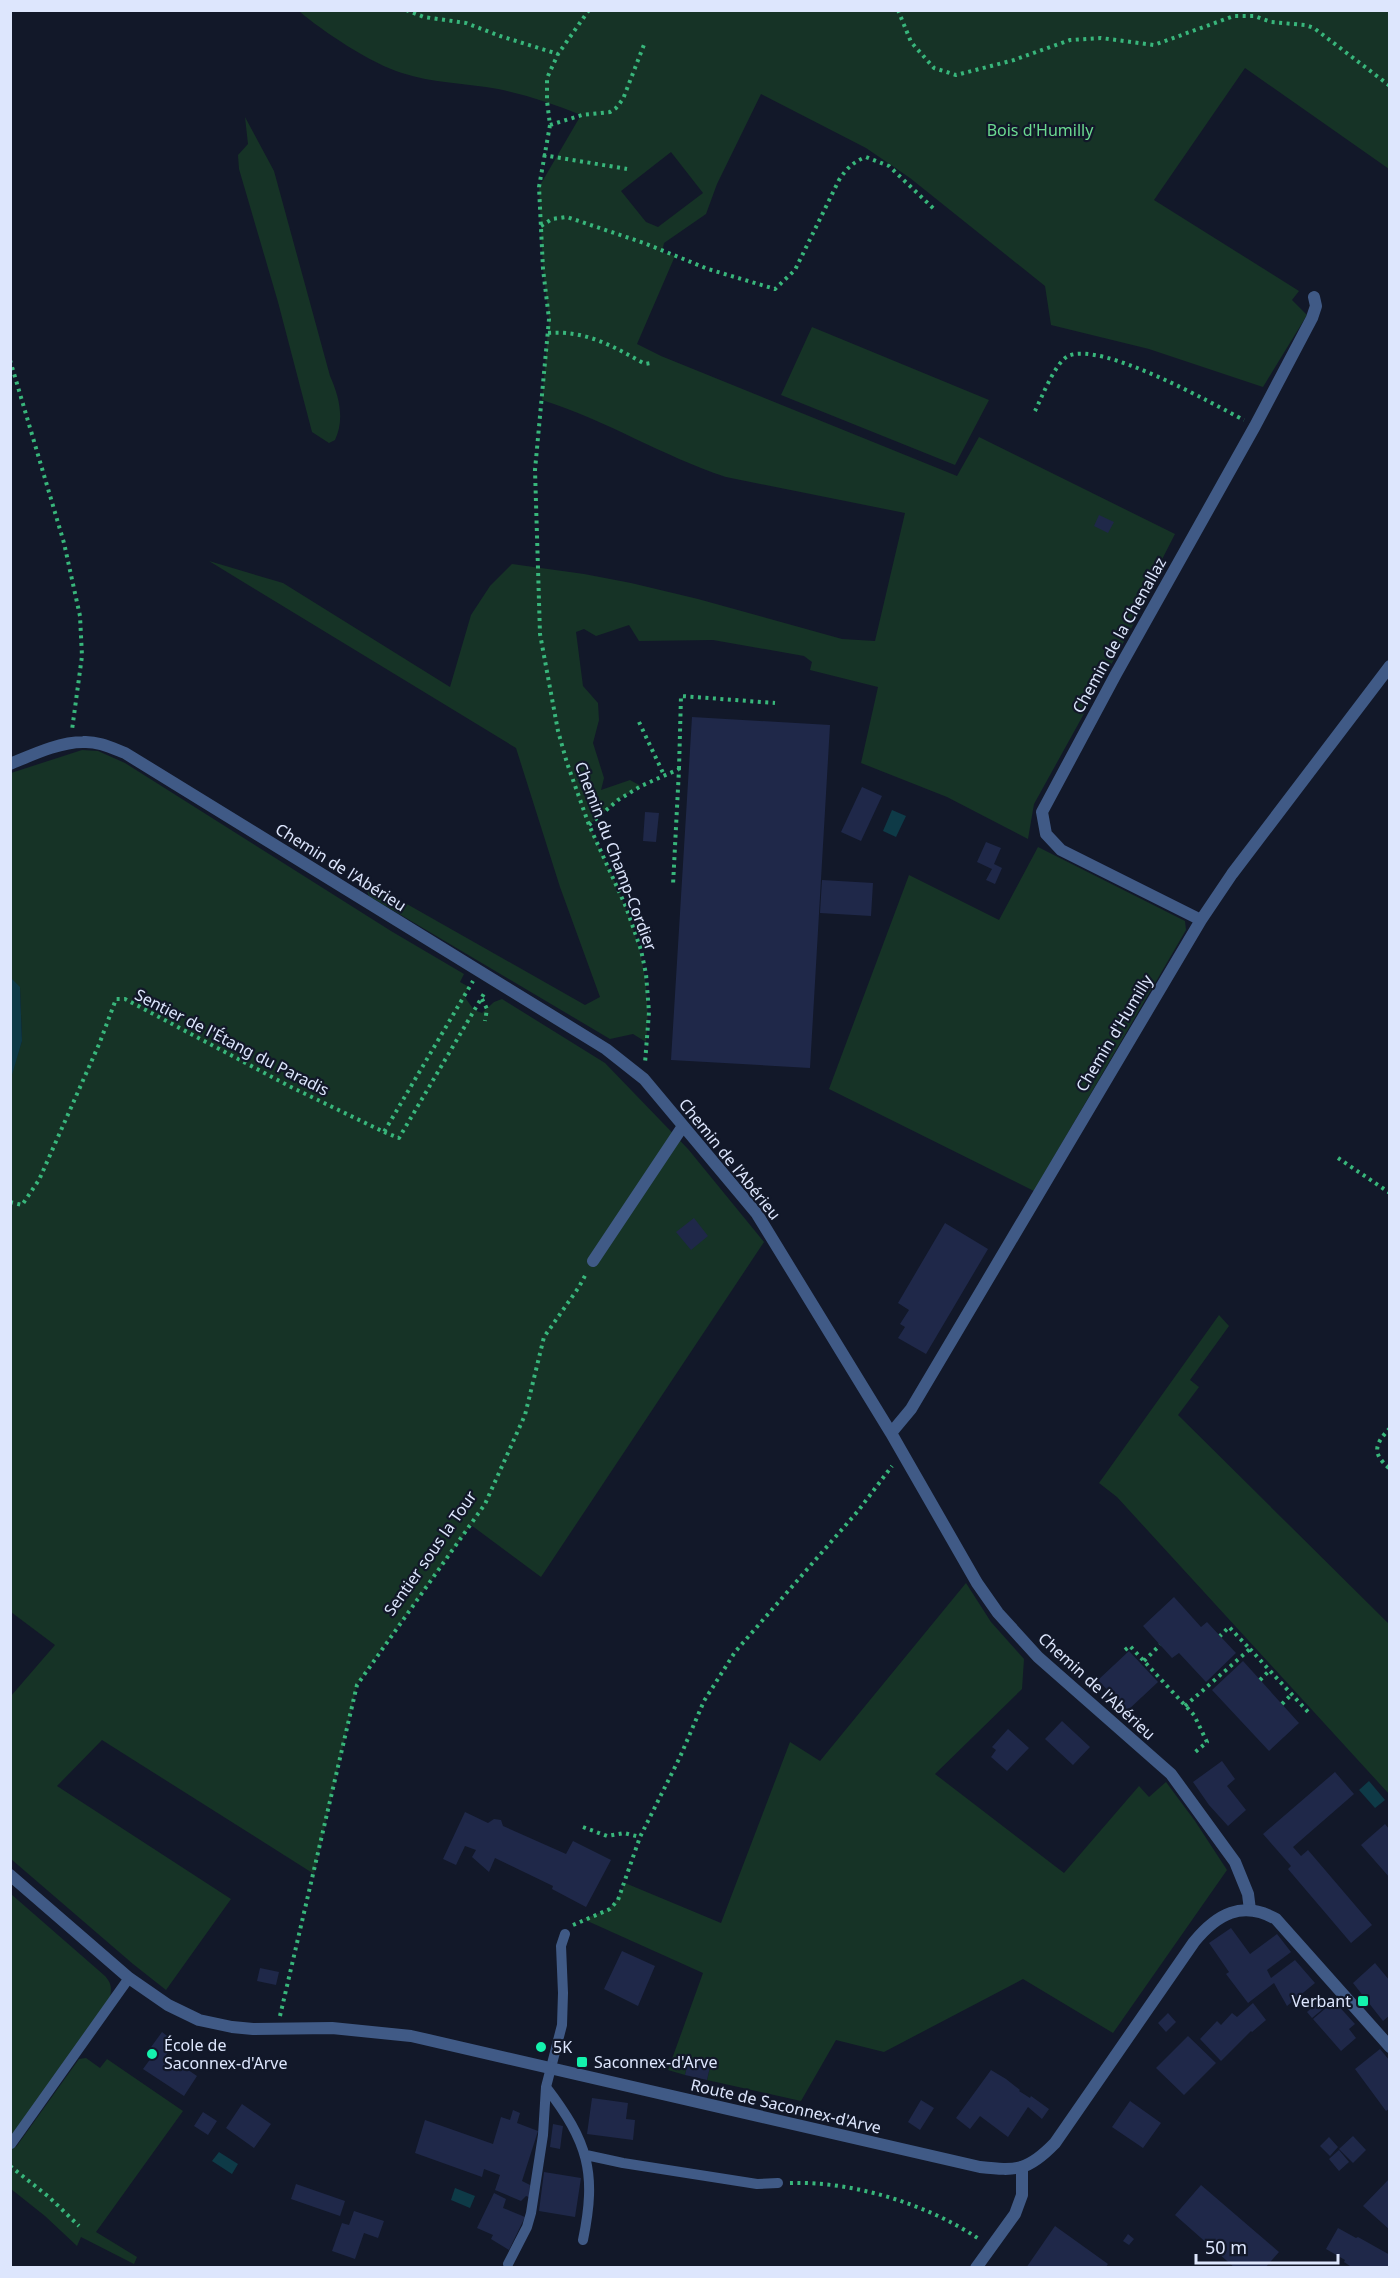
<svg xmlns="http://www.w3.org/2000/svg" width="1400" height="2278" font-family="'Noto Sans',sans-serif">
<rect width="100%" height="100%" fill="#121829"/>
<path fill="#163326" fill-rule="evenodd" d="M 299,11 L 1389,11 L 1389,169 L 1245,68 L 1154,200 L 1299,291 L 1292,300 L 1307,315 L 1263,387 L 1149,349 L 1051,325 L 1045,286 L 910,178 L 866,148 L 761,94 L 717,184 L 706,214 L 664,243 L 662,252 L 675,256 L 637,344 L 661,356 L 957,476 L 979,437 L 1175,534 L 1153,577 L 1158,580 L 1034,804 L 1028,839 L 947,797 L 861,763 L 878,687 L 810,670 L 812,662 L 804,656 L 713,640 L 639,641 L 629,625 L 596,636 L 584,629 L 576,632 L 583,686 L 598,703 L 599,720 L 593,743 L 604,778 L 601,790 L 630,780 L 641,786 L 618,800 L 589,825 C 623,902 655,955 646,1042 L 633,1034 L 610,1039 L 369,896 L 361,878 L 585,1005 L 600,997 L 560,887 L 516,748 L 209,561 L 283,583 L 450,687 L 471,615 L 490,586 L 512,564 L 584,574 L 631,583 L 698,599 L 842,639 L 875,641 L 905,513 L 726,477 C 662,456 606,420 542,400 L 549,319 L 543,269 L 539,187 L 581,115 C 554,104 527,95 498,89 C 466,83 432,83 402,73 C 372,64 322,31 299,11 ZM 671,152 L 703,193 L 658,227 L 646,222 L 621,191 Z
M 245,117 L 274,171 L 330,376 C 339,396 345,419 335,440 L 329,443 L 312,432 L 278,302 L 239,169 L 238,155 L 248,144 Z
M 812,327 L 989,400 L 955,465 L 781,395 Z
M 82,750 L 98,751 L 125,763 L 391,931 L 464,974 L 460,982 L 469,987 L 464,996 L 474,1010 L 482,1013 L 494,1002 L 502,999 L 605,1063 L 688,1149 L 764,1242 L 541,1577 L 471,1525 L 368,1668 L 357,1685 L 314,1874 L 102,1740 L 57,1786 L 231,1899 L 166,1990 L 133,1964 L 11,1859 L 11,1696 L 55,1645 L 11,1612 L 10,1078 L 22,1041 L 20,988 L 10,978 L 11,773 Z
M 1038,847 L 1185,921 L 1186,930 L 1034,1191 L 829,1089 L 909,875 L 999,920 Z
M 1219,1315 L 1229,1326 L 1190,1380 L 1199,1387 L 1178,1415 L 1389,1624 L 1389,1794 L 1117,1497 L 1099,1483 Z
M 966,1583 L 991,1622 L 1024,1659 L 1022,1689 L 935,1774 L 1064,1873 L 1139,1786 L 1149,1797 L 1166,1782 L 1195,1821 L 1227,1870 L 1113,2033 L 1023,1979 L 884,2052 L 836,2040 L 801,2101 L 707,2080 L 710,2067 L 688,2062 L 685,2075 L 668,2070 L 703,1973 L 583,1919 C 608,1911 615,1908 625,1883 L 721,1923 L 790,1742 L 820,1761 Z
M 11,1894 L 105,1976 C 111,1983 112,1987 110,1997 L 11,2137 Z
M 86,2058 L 100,2068 L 107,2059 L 183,2111 L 96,2232 L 137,2257 L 134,2264 L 81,2237 L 77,2246 L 45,2216 L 11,2189 L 10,2144 L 16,2147 L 79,2059 Z"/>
<path fill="#0e3a47" d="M 892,810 L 906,816 L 896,837 L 883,831 Z
M 11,978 L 20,987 L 22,1041 L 11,1078 Z
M 1369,1781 L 1385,1800 L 1375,1808 L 1359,1790 Z
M 219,2152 L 238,2164 L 232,2174 L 212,2161 Z
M 455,2188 L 475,2196 L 470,2208 L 451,2200 Z"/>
<path fill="#1f2849" d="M 1099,515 L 1114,522 L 1108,533 L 1094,526 Z
M 692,717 L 830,725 L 810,1068 L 671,1060 Z
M 862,787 L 882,796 L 861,841 L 841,832 Z
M 645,812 L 659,813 L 656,842 L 643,841 Z
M 986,842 L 1001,848 L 994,864 L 1002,868 L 995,884 L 986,880 L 992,869 L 977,862 Z
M 822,880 L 873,883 L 871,916 L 820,913 Z
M 694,1218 L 708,1236 L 691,1250 L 676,1232 Z
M 945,1223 L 988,1249 L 926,1354 L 898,1338 L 905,1327 L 900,1324 L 909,1310 L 898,1303 Z
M 1174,1597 L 1201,1627 L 1207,1622 L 1236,1653 L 1206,1682 L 1179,1653 L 1172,1658 L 1143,1626 Z
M 1129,1651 L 1158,1682 L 1127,1711 L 1098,1680 Z
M 1243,1661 L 1299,1723 L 1269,1751 L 1212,1690 Z
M 1062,1721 L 1090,1747 L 1073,1765 L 1045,1739 Z
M 1008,1729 L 1029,1748 L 1007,1771 L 991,1757 L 996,1750 L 992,1747 Z
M 1222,1761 L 1235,1779 L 1227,1786 L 1246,1810 L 1228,1826 L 1209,1805 L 1193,1782 Z
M 1335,1772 L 1354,1794 L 1293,1847 L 1301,1856 L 1308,1850 L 1372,1925 L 1351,1943 L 1288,1869 L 1291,1866 L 1263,1834 Z
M 465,1812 L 488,1823 L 494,1819 L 501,1820 L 503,1826 L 566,1854 L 573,1841 L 611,1860 L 586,1907 L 552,1889 L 553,1886 L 495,1858 L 489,1872 L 472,1857 L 476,1850 L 465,1846 L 456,1865 L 443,1859 Z
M 1385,1824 L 1390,1830 L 1390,1878 L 1361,1845 Z
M 1231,1928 L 1250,1954 L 1277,1934 L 1291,1952 L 1267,1970 L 1271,1978 L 1295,1960 L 1315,1983 L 1287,2006 L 1274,1983 L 1248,2003 L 1226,1974 L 1229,1972 L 1209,1943 Z
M 622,1951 L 655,1966 L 638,2006 L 604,1989 Z
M 1375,1963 L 1390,1981 L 1390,2015 L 1383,2021 L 1353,1983 Z
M 260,1968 L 279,1972 L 276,1985 L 257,1981 Z
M 1334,2001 L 1355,2024 L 1349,2029 L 1356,2038 L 1341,2051 L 1313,2019 Z
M 1318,2002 L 1324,2008 L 1312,2018 L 1307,2012 Z
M 1253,2003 L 1266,2020 L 1252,2032 L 1251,2031 L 1221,2061 L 1200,2039 L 1217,2021 L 1221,2025 L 1232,2013 L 1237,2017 Z
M 1168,2013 L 1176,2022 L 1166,2032 L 1158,2023 Z
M 162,2032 L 175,2042 L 166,2055 L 197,2076 L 184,2096 L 143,2069 L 151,2058 L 146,2054 Z
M 1188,2036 L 1216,2063 L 1184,2095 L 1156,2068 Z
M 1380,2049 L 1390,2061 L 1390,2108 L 1386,2111 L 1355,2069 Z
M 688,2062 L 710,2067 L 707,2080 L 685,2075 Z
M 991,2070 L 1006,2079 L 1020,2090 L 1019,2091 L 1030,2098 L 1031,2096 L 1049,2109 L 1042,2119 L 1028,2107 L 1008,2137 L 980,2116 L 970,2129 L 956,2118 Z
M 592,2098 L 628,2103 L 626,2119 L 635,2120 L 633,2140 L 587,2134 Z
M 921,2100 L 934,2108 L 920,2130 L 908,2122 Z
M 1130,2101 L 1161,2123 L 1143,2148 L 1112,2127 Z
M 242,2104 L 271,2124 L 254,2148 L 226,2128 Z
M 513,2110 L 520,2113 L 517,2123 L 538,2131 L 522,2181 L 530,2185 L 529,2197 L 526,2196 L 521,2201 L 495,2190 L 500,2175 L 484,2169 L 482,2177 L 415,2153 L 425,2120 L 493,2144 L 501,2117 L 510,2120 Z
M 203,2112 L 217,2121 L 208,2135 L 194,2126 Z
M 553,2124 L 563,2126 L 560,2149 L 550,2147 Z
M 1353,2136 L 1366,2150 L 1353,2163 L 1339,2149 Z
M 1329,2137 L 1338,2147 L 1330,2156 L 1320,2146 Z
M 1339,2150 L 1349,2162 L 1339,2171 L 1329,2159 Z
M 544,2172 L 581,2178 L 575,2217 L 539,2211 Z
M 1390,2178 L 1390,2230 L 1363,2206 Z
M 296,2184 L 345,2201 L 340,2216 L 291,2199 Z
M 1201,2185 L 1279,2252 L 1265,2268 L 1235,2268 L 1175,2215 Z
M 494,2193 L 506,2199 L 503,2208 L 525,2217 L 509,2250 L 491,2239 L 493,2235 L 477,2228 Z
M 354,2211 L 384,2221 L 378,2238 L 364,2233 L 355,2259 L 332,2251 L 342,2223 L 349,2225 Z
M 1055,2226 L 1108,2264 L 1105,2268 L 1026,2268 Z
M 1338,2228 L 1356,2238 L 1358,2237 L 1390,2255 L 1390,2268 L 1353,2268 L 1344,2262 L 1345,2260 L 1326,2249 Z
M 1128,2234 L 1134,2239 L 1129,2245 L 1123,2241 Z"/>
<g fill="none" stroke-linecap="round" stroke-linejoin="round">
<path stroke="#38b67b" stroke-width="4" stroke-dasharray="3 4.5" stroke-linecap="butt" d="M 406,10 L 424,17 L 466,23 L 500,36 L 558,54
M 589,10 L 558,54 L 547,78 L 547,101 L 550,125 L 539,187 L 543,269 L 549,319 L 535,470 L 540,634 L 558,731 L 567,763 L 589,825 L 626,907 L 641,950 L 646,974 L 649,1012 L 645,1063
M 898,10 L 911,42 L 934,68 L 956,75 L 1014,60 L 1070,40 L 1101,38 L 1154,45 L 1234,16 L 1254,16 L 1271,22 L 1305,25 L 1314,28 L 1390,86
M 550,125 L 582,115 L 610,112 L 616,108 L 623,99 L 645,42
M 543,155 L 627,169
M 541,226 L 552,219 L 567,217 L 644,243 L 708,269 L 775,289 L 795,270 L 839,180 C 847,168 853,162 866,157 L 889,166 L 934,209
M 548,333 C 585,330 613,346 645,364 L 651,363
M 10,360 L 64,543 L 80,616 L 82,656 L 72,730
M 1035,411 C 1042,397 1055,363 1068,356 C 1102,341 1211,403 1244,420
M 639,722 L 664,775
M 679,769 L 681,696 L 775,703
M 589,825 L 618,800 L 641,786 L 679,769 L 673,885
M 482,999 L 487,1009 L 485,1021
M 384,1132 L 399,1138 L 485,992
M 1338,1158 L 1390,1193
M 10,1202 L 22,1205 L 39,1180 L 100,1042 L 116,999 L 125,999 L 289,1086 L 384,1132 L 473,981
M 1390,1428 C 1375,1444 1371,1453 1390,1469
M 1250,1649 L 1308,1712
M 1125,1650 L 1130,1646 L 1194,1715 L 1207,1742 L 1193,1754
M 1144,1661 L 1160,1645
M 1260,1680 L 1269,1671
M 1282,1704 L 1291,1695
M 1185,1706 L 1250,1649 L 1229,1627 L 1220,1636
M 583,1827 L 607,1836 L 624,1833 L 640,1837
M 573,1925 L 610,1909 L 618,1900 L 640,1837 L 680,1757 L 704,1701 L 735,1652 L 858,1511 L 892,1466
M 280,2016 L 357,1685 L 485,1504 L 525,1415 L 544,1337 L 579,1287 L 587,1272
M 10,2166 L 49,2197 L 79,2226
M 790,2183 C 853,2181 927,2204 979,2239"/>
<path stroke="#405a86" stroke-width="10" d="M 546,2087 C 588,2142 597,2172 583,2240
M 11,2144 L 129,1978
M 586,2155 L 623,2163 L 757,2184 L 778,2183
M 508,2264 L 527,2227 L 531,2213 L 543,2135 L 546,2087 L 562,2025 L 563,1993 L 561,1946 L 565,1934"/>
<path stroke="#405a86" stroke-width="12" d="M 10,764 C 32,755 59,742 83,742 C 98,741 112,748 125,753 L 606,1049 L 644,1079 L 757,1214 L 891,1433 L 977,1583 L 998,1613 L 1038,1657 L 1171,1774 L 1235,1862 L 1248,1894 L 1250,1910
M 1201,920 L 1061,850 L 1046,834 L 1042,812 L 1116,674 L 1255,426 L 1312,318 L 1316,306 L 1314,297
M 593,1261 L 683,1126
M 891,1433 L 911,1409 L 1201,920 L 1232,874 L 1390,666
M 976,2268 L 1015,2214 L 1022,2195 L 1022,2167"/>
<path stroke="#405a86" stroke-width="12" d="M 10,1875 L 129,1978 L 168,2005 L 199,2020 L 232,2027 L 253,2029 L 332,2028 L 411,2036 L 980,2167 C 1017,2171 1028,2171 1055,2143 L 1194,1942 C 1217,1914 1242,1900 1276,1919 L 1390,2047"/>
</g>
<g fill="#14f2ad" stroke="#121829" stroke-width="2">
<rect x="1357" y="1995" width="12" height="12" rx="3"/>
<circle cx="541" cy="2047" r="6"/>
<circle cx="152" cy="2054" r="6"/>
<rect x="576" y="2056" width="12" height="12" rx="3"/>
</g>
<g text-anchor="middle" stroke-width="4.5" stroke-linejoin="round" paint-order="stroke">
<g font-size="16" fill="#6bdb91" stroke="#121829">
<text x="1040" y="136">Bois d'Humilly</text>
</g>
<g font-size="16" fill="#dde6fd" stroke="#121829">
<text transform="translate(1119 635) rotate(-61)" y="6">Chemin de la Chenallaz</text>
<text transform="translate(616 856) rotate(69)" y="6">Chemin du Champ-Cordier</text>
<text transform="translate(341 867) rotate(32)" y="6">Chemin de l'Abérieu</text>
<text transform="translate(1114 1033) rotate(-59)" y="6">Chemin d'Humilly</text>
<text transform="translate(232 1042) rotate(27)" y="6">Sentier de l'Étang du Paradis</text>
<text transform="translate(730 1159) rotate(51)" y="6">Chemin de l'Abérieu</text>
<text transform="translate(430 1553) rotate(-55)" y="6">Sentier sous la Tour</text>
<text transform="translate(1097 1686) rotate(42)" y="6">Chemin de l'Abérieu</text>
<text transform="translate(786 2106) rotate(13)" y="6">Route de Saconnex-d'Arve</text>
</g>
<g font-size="16" fill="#dde6fd" stroke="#121829" text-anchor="start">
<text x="1351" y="2007" text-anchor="end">Verbant</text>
<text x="164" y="2051">École de<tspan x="164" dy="18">Saconnex-d'Arve</tspan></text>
<text x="553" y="2053">5K</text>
<text x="594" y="2068">Saconnex-d'Arve</text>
</g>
</g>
<rect width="1400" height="2278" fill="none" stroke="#dde6fd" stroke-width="24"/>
<path d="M1196 2254v9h142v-9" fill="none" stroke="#dde6fd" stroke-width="3"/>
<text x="1205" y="2254" font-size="18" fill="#dde6fd" stroke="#121829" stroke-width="4.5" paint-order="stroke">50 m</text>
</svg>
